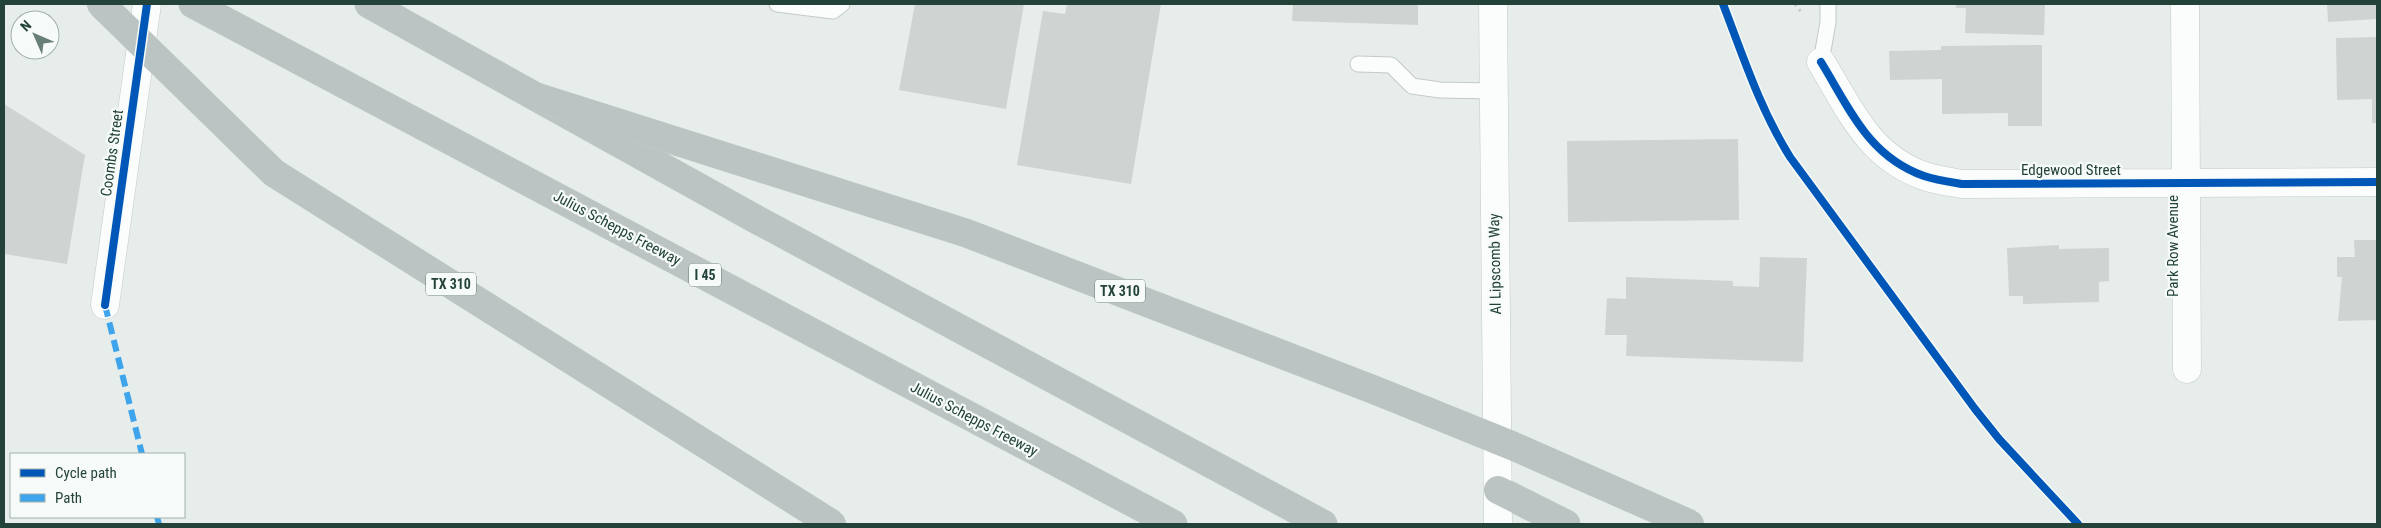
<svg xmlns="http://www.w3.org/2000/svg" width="2381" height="528" font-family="'Roboto Condensed',sans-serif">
<rect width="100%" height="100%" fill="#e7edea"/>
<path fill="#ced4d2" d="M 915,4 L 1024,4 L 1006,109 L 899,90 Z
M 1067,4 L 1161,4 L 1131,184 L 1017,165 L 1043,11 L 1065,14 Z
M 1293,4 L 1418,4 L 1418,25 L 1292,21 Z
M 1956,4 L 2045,4 L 2044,35 L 1965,33 L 1966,8 L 1956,8 Z
M 2327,4 L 2377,4 L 2377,19 L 2328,22 Z
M 2377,37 L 2377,123 L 2372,123 L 2372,99 L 2337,100 L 2336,38 Z
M 2042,45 L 2042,126 L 2008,126 L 2008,113 L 1942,114 L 1942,79 L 1890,80 L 1889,51 L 1941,50 L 1941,46 Z
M 4,104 L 85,155 L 67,264 L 4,254 Z
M 1738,139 L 1739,220 L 1568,222 L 1567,141 Z
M 2354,240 L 2377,240 L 2377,320 L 2338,321 L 2342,277 L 2337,277 L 2337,257 L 2355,257 Z
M 2059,245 L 2059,249 L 2109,248 L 2109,281 L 2099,282 L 2099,302 L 2023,304 L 2023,296 L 2009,296 L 2007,248 Z
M 1760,257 L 1807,258 L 1803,362 L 1626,356 L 1627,335 L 1605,335 L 1607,298 L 1626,299 L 1626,277 L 1733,281 L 1733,286 L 1759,287 Z"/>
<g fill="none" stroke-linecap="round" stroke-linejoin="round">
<defs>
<path id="service" d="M 777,4 L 833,11 L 842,4
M 1821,62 L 1828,22 L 1828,4
M 1358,64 L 1391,65 L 1412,86 L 1440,90 L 1492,91"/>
<path id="minor" d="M 2185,4 L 2187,369
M 1821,62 C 1850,109 1868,156 1924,176 C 1936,180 1950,182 1962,184 L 2377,182
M 105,305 L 147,4"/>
<path id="secondary" d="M 1493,4 L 1498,524"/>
<path id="motorway" d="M 193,4 L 1173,524
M 369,4 L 752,217 L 1323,524
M 1498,490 L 1566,524"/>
</defs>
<use href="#service" stroke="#c4cac7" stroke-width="17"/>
<use href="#minor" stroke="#c4cac7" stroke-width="29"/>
<use href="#secondary" stroke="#c3cac7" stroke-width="29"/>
<use href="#motorway" stroke="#c2ccc9" stroke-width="29"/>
<path stroke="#c2ccca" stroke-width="3" stroke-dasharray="2.5 4" stroke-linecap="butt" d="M 1795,4 L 1802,13"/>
<use href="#service" stroke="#fbfcfc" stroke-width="15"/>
<use href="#minor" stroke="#fbfcfc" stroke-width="28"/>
<use href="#secondary" stroke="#fbfcfc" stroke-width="28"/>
<use href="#motorway" stroke="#bbc4c2" stroke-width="28"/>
<defs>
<path id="motorway-bridge" d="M 101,4 L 274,173 L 832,524
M 537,97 L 966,233 L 1377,391 L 1513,446 L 1690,524"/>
</defs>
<use href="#motorway-bridge" stroke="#c2ccc9" stroke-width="29" stroke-linecap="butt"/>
<use href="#motorway-bridge" stroke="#bbc4c2" stroke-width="28"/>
<path stroke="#3ea4ec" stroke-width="6" stroke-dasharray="12 6" stroke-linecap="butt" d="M 105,305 L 142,454
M 157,517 L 159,524"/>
<defs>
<path id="cycleway" d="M 1723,4 C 1743,56 1760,109 1790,157 L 1975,409 L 1999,439 L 2078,524
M 1821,62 C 1850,109 1868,156 1924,176 C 1936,180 1950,182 1962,184 L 2377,182
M 105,305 L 147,4"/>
</defs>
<use href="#cycleway" stroke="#f6fbf9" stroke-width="11"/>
<use href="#cycleway" stroke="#0057b8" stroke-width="8"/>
</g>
<g text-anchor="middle" stroke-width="4.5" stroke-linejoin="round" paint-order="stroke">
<g fill="#f6fbf9" stroke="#627a73" stroke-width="1">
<rect x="689" y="263.5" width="32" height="23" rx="4"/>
<rect x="426" y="272.5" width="50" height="23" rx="4"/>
<rect x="1095" y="279.5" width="50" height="23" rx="4"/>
</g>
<g font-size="14" font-weight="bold" fill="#23423a">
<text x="705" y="280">I 45</text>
<text x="451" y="289">TX 310</text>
<text x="1120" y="296">TX 310</text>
</g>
<g font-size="15" fill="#23423a" stroke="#f6fbf9">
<text transform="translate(112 153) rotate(-82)" y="5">Coombs Street</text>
<text x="2071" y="175">Edgewood Street</text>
<text transform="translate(617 228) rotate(28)" y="5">Julius Schepps Freeway</text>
<text transform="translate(2173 246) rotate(-90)" y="5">Park Row Avenue</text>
<text transform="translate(1495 264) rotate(-91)" y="5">Al Lipscomb Way</text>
<text transform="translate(974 419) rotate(28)" y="5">Julius Schepps Freeway</text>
</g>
</g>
<rect width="2381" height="528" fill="none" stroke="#23423a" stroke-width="10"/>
<rect x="10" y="453" width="175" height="65" fill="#f6fbf9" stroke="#a2b1ad"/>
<rect x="20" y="469" width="25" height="8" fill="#0057b8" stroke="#a2b1ad"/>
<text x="55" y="478" font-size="15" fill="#23423a">Cycle path</text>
<rect x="20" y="494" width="25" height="8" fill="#3ea4ec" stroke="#a2b1ad"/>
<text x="55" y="503" font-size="15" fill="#23423a">Path</text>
<g transform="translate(35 35) rotate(315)"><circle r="24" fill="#f6fbf9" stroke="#a2b1ad"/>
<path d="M0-4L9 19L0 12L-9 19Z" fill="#687e78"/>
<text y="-8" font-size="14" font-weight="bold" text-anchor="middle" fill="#23423a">N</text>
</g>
</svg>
